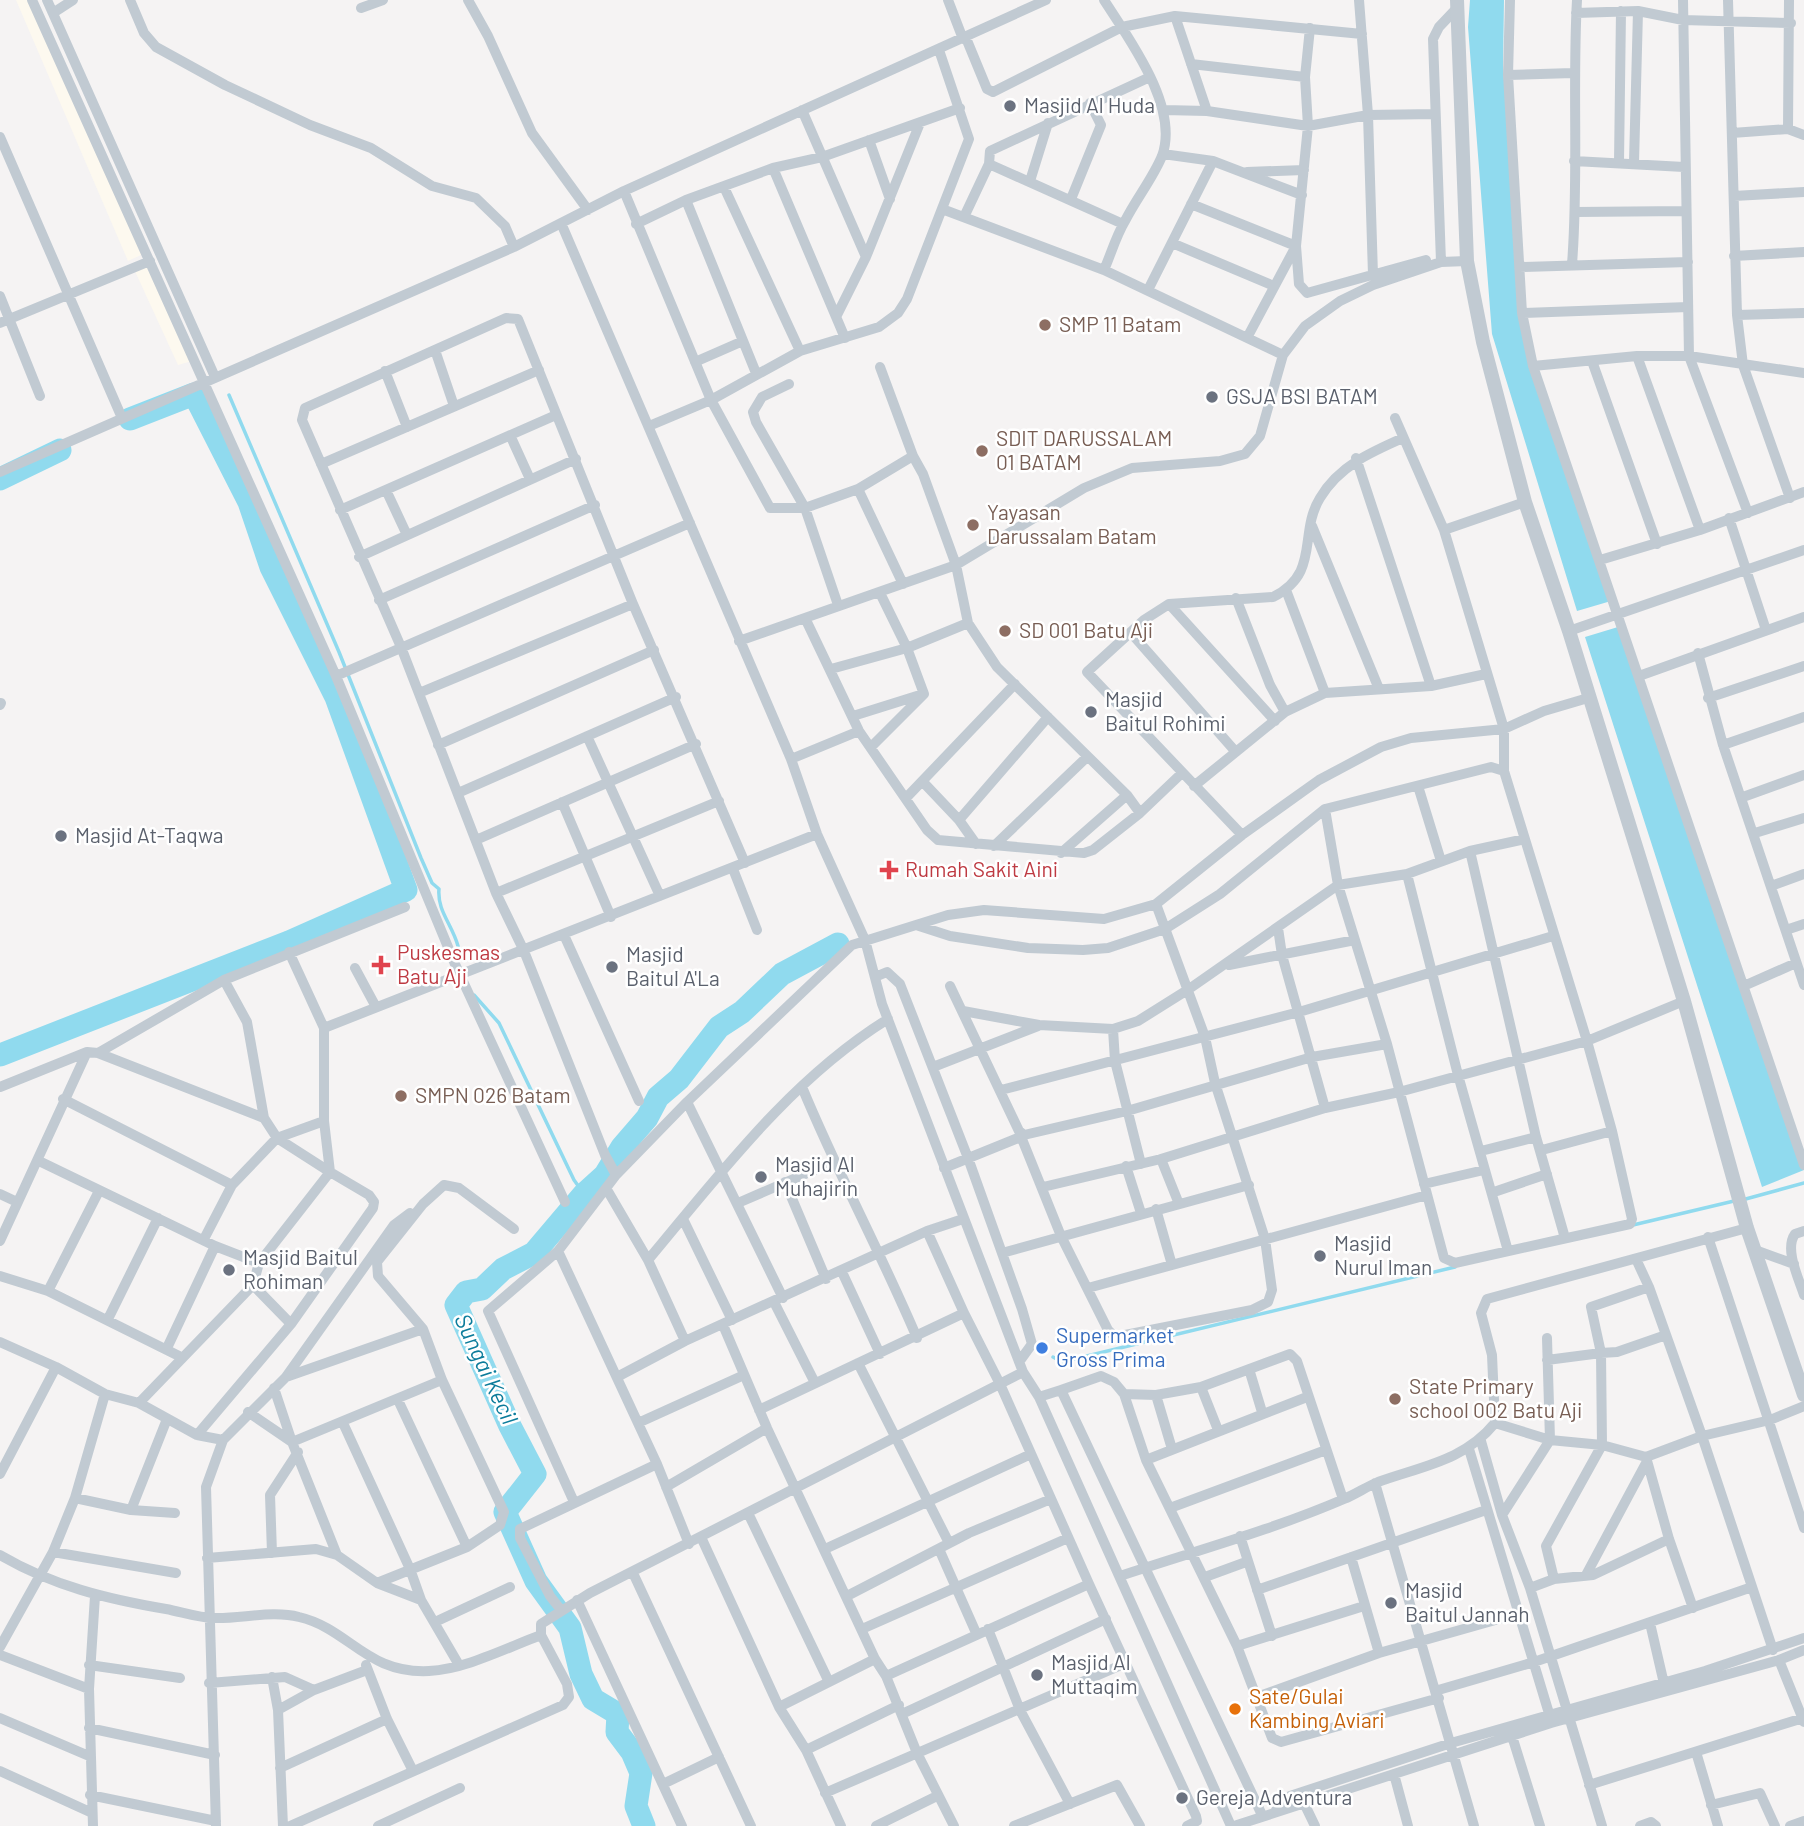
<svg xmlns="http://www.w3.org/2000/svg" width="1804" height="1826" font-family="Barlow,sans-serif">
<rect width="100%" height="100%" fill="#f5f3f3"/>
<path fill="#fdf9ef" d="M 16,0 L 30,0 L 143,254 L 128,261 Z
M 148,264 L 192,361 L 178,365 L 134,269 Z"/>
<path fill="#90daee" d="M 1470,0 L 1504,0 L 1503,66 L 1522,334 L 1611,601 L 1577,611 L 1492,334 L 1468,27 Z
M 1618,627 L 1804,1170 L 1762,1187 L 1585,637 Z"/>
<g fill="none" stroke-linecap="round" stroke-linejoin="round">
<path stroke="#90daee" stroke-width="3.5" d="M 229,395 L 339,652 L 421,858 L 432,883 L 439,889 C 437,911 452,924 458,946
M 474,995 L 499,1023 L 574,1180 L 584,1194
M 1742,1200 L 1804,1183
M 1633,1225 L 1734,1201
M 1053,1357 L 1062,1362 L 1455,1267"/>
<path stroke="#90daee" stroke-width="23" d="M 0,479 L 60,450
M 0,1055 L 289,942 L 406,890 L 336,697 L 271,567 L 249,502 L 194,394 L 130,419
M 644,1826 L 636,1806 L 641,1773 L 632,1752 L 617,1732 L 618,1714 L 593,1699 L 581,1674 L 570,1628 L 536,1581 L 505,1512 L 535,1474 L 510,1426 L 456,1305 L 466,1292 L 482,1289 L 503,1269 L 534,1253 L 584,1194 L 605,1175 L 622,1147 L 647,1118 L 658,1097 L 679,1079 L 719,1027 L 742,1012 L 782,974 L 838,944"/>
<path stroke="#c1cad2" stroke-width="10" d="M 32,0 L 336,676 L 455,964 L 565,1202
M 47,0 L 215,377
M 130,0 L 144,33 L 156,47 L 225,85 L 310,125 L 371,148 L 432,186 L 476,198 L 505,226 L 514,247
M 468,0 L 488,36 L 532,133 L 588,210
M 948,0 L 963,39
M 1104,0 C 1129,39 1180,107 1162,156 C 1153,178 1136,199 1125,221 C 1116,236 1111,254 1104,270
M 1359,0 L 1368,115 L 1373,275
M 1510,0 L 1508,75 L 1522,313 L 1533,366 L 1804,1165
M 1683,0 L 1689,356 L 1748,513
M 1728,0 L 1737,315 L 1743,365 L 1790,498
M 361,8 L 383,0
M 53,13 L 73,0
M 1576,13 L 1638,11 L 1683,20 L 1791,23
M 1175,16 L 1207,111
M 966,38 L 987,89 L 993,92 L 1122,27 L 1175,16 L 1362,34
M 1191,64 L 1305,77
M 1508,75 L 1573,73
M 802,110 L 866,257
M 1164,110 L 1207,111 L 1308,126 L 1368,115 L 1435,114
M 1788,129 L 1789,0
M 1732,133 L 1788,129 L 1804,135
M 0,137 L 122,418
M 869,140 L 890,199
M 1163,154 L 1213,161 L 1302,195
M 1574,161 L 1684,167
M 1619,162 L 1621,11
M 1634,162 L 1638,11
M 989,164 L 1123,224
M 773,168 L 845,338
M 1247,172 L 1304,170
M 1030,181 L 1048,123
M 724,187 L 800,351
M 624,191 L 711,400 L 770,508 L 805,508 L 858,489 L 913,456 L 923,474 L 956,565 L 968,623 L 997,667 L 1127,795 L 1140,813
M 1734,196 L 1804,192
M 1071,199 L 1101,125 L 1090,103
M 686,200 L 756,373
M 1191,204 L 1296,246 L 1299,284 L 1307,293 L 1426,260
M 942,209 L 1104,270 L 1283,355
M 1576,212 L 1686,211
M 964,217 L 989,164 L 990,151 L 1150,77
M 561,223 L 791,759 L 817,834 L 865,940 L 882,1004 L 1023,1372 L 1039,1397 L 1231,1826
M 636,224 L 686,200 L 773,168 L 822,157 L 960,108
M 1172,243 L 1274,286
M 1734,256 L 1804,252
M 1441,262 L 1433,39 L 1439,27 L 1457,8
M 1572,264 C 1579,176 1572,88 1577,0
M 1520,267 L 1688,262
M 1148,290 L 1213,161
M 0,296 L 40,396
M 1522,313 L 1688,307
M 1737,315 L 1804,313
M 836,317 L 866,257 L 920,123
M 0,323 L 150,261
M 1248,336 L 1296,246 L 1308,126 L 1305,77 L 1310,28
M 435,350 L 454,406
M 1637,356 L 1700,530
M 1592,361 L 1657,544
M 695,362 L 743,341
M 1533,366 L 1637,356 L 1689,356 L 1804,373
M 880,367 L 913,456
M 385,371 L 407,427
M 789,384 L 762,397 L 753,412 L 756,422 L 805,508 L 838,605
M 649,426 L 711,400 L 800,351 L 879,327 L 898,313 L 907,299 L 969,139 L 939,50
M 510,435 L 530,479
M 1356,458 L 1431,686
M 321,464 L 539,370
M 0,472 L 514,247 L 624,191 L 1046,0
M 858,489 L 903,584
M 386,490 L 407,535
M 340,510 L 556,415
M 1729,518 L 1766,630
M 1312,526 L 1379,689
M 1444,530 L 1525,502
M 359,557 L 576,459
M 1600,560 L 1700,530 L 1804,492
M 1286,590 L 1325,693
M 880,593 L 907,648 L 924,694
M 1236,598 L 1270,685 L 1285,712
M 379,600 L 595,505
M 1169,604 L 1275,721
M 805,618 L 859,731 L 927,830 L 938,840 L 1084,853 L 1093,850 L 1140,813 L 1182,773
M 1569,631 L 1804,550
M 1131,633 L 1235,751
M 739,641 L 956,565 L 1084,488 L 1132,468 L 1220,461 L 1245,454 L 1260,436 L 1283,355 L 1305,326 L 1340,301 L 1373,285 L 1441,262 L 1467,261
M 1698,653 L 1723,745 L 1804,985
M 831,669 L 907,648 L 968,623
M 336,676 L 690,523
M 1639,676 L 1804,617
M 419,693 L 633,604
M 1708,698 L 1804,666
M 0,705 L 1,703
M 853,716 L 920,695
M 587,736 L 660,896
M 438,745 L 654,650
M 1723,745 L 1804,717
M 871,747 L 924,694
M 791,759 L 859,731
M 923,782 L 959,820 L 976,844
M 1194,786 L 1285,712 L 1325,693 L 1431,686 L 1486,674
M 1418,786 L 1441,861
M 458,793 L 676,697
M 1743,797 L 1804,775
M 906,798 L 1015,684
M 562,802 L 611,917
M 1325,809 L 1338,885 L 1387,1044 L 1444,1258 L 1455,1263 L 1630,1224 L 1632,1219 L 1612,1131 L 1587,1041 L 1504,771 L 1504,729 L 1444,530 L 1395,418
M 959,820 L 1048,717
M 1755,833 L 1804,818
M 1242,835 L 1087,672 L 1144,620 L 1169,604 L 1273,597 C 1321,573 1298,534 1320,498 C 1339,466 1371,452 1403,438
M 476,840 L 696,744
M 994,846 L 1087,757
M 1470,851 L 1536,1137 L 1565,1238
M 1061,853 L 1127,795
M 733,869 L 757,930
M 1407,874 L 1458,1075 L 1508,1251
M 1771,886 L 1804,874
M 496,893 L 719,801
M 916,925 L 950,936 L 1028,948 L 1083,950 L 1108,948 L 1165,929 L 1220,894 L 1325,809 L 1491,767 L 1504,771
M 1278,928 L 1282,955 L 1325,1108
M 1786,930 L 1804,924
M 564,935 L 639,1101
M 1229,965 L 1355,940
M 355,968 L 376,1007
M 875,977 L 887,972 L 900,984 L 968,1158 L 1022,1309 L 1032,1344 L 1019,1362
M 224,980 L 247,1022 L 264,1118
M 1746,985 L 1796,963
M 950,986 L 1019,1131 L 1024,1135 L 1127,1111 L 1312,1057 L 1387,1044
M 963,1011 L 1039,1025 L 1113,1029 L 1138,1021 L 1189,989 L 1338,885 L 1407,874 L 1470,851 L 1525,839
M 324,1028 L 817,834
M 1113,1029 L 1115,1061 L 1141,1164
M 98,1053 L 264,1118 L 277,1138 L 232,1185 L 204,1239
M 933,1067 L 1038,1026
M 0,1087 L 87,1052 L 98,1053 L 224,980 L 405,907
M 802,1087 C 837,1172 881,1253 917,1338
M 1001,1090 L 1299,1012 L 1553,936
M 63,1099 L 232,1185
M 687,1102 L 783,1298
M 1542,1150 L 1612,1131
M 1481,1151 L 1536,1137
M 1161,1159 L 1179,1204
M 39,1161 L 215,1246 L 259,1263 L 330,1172 L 277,1138 L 324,1121
M 1126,1166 L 1141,1213
M 944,1168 L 1018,1138 L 1022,1139 L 1061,1236 L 1108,1330 L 1115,1337 L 1252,1310 L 1268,1302 L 1272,1290 L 1265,1239 L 1215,1083 L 1205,1037 L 1156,904
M 616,1175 L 605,1155 L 524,951 L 496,893 L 401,647 L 302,420 L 305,408 L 506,318 L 518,319 L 633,604 L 745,863
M 785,1182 L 826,1279
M 1424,1184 L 1484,1170
M 1043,1187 L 1161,1159 L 1325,1108 L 1399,1092 L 1587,1041 L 1684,1001
M 606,1188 L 648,1260 L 685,1341
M 1494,1192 L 1547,1174
M 0,1194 L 17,1202
M 738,1203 L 833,1162
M 1156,1209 L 1172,1265
M 683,1219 L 732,1320
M 927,1231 L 964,1313 L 1000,1384 L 1089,1584 L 1196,1816 L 1197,1821 L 1187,1826
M 1804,1231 L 1795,1234 C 1784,1249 1799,1279 1804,1295
M 1708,1237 L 1804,1528
M 0,1241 L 87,1052
M 1755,1250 L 1794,1264
M 558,1251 L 657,1464 L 689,1544
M 1002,1253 L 1249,1185
M 1636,1259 L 1649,1287 L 1702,1436 L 1773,1650
M 648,1260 C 720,1174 791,1079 888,1019
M 842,1272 L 880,1354
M 0,1276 L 48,1291 L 181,1357
M 253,1285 L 291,1324
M 1088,1288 L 1427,1195
M 48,1291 L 99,1191
M 774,1302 L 814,1381
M 108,1319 L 158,1218
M 723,1325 L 767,1428 L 875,1659 L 886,1676 L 917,1753 L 954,1826
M 0,1342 L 56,1367 L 105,1394 L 139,1403 L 197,1435 L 223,1440
M 167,1348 L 215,1246
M 1547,1360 L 1601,1353 L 1591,1307 L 1649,1287
M 858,1363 L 949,1543
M 1249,1369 L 1262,1412
M 286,1377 L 394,1225 L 410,1213
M 617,1377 L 685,1341 L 927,1231 L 963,1219
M 1201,1387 L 1218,1430
M 274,1388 L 292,1442 L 442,1380
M 1061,1390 L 1101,1376 L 1114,1382 L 1124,1394 L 1156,1395 L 1201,1387 L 1290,1354 L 1297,1361 L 1343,1499
M 1124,1394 L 1146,1460 L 1237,1646 L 1272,1738 L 1281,1742 L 1439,1698
M 1156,1395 L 1172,1449
M 1039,1397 L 1061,1390 L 1262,1815
M 398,1400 L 467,1547
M 139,1403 L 253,1285 L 259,1263
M 759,1410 L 964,1313
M 248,1412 L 292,1442 L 337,1555
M 343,1423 L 410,1569 L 421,1600 L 459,1665
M 638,1423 L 744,1375
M 1495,1423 L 1550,1440 L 1602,1445 L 1646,1457 L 1702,1436 L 1770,1420 L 1804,1406
M 197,1435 L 291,1324 L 373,1208 L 374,1202 L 369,1195 L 330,1172 L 324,1121 L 324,1028 L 289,952
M 1481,1441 L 1502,1515 L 1530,1588 L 1602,1826
M 1469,1449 L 1551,1720
M 1646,1457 L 1669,1539 L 1693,1608
M 1146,1460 L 1307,1397
M 0,1474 L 56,1367
M 1375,1483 L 1474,1826
M 666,1487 L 767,1428
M 75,1498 L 131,1510 L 175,1513
M 574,1502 L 488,1311 L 558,1251 L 616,1175 L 687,1102 L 852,945 L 948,915 L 984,910 L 1104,919 L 1156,904 L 1242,835 L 1319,780 L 1381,747 L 1411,738 L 1504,729 L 1544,711 L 1588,698
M 1170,1508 L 1326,1450
M 131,1510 L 167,1419
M 748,1513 L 829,1682
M 1502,1515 L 1550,1440 L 1547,1338
M 1240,1536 L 1272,1636
M 701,1537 L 779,1707 L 806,1750 L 841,1826
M 825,1549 L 1031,1454
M 939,1549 L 977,1635
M 53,1552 L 176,1573
M 272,1553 L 270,1495 L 298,1452
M 0,1555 C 53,1586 107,1599 166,1609 C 182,1612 199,1618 214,1618 C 241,1619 272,1610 299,1617 C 350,1629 366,1674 429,1671 C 466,1669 506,1648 541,1635 L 541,1624 L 590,1593 L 1023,1372
M 1351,1557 L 1379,1653
M 207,1558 L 316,1549 L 337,1555 L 377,1583 L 421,1600
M 633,1573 L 751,1826
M 1586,1575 L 1646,1463
M 1120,1576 C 1195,1551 1272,1530 1344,1499 C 1356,1494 1366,1487 1378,1482 C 1422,1466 1464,1461 1495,1423 L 1492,1355 L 1481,1313 L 1487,1299 L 1747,1228
M 1205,1577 L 1246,1562
M 1554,1579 L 1546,1546 L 1602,1445 L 1601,1353 L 1617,1352 L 1666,1335
M 377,1583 L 467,1547 L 500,1525 L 504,1512 L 442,1380 L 423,1329 L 378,1276 L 377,1262 L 423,1204 L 444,1185 L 459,1188 L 514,1229
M 1530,1588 L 1554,1579 L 1593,1575 L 1669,1539
M 1257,1590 L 1486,1510
M 847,1596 L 969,1533 L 1051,1499
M 577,1600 L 682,1826
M 561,1610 L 550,1596 L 520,1538 L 520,1529 L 657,1464
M 435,1622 L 510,1587
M 1650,1623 L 1665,1688
M 862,1629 L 1068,1538
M 988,1629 L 1020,1710 L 1070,1804
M 1237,1646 L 1364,1606
M 0,1647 L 53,1552 L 75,1498 L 105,1394
M 0,1655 L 89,1689
M 1779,1660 L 1804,1722
M 89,1665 L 180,1678
M 366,1665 L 387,1719 L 413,1771
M 886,1676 L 1089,1584
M 272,1677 L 278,1710 L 283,1826
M 209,1683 L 285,1677 L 314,1690 L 367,1670
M 1435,1691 L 1534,1662 L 1752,1587
M 1257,1697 L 1379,1653 L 1520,1613
M 779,1707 L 875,1659
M 278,1710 L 314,1690
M 902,1714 L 1106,1619
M 0,1718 L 89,1756
M 89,1728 L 215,1755
M 1512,1736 L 1540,1826
M 806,1750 L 899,1705
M 1696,1752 L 1718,1826
M 280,1768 L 387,1719
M 0,1771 L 90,1812
M 1394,1774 L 1408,1826
M 663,1784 L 719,1757
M 1589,1785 L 1803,1718
M 825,1793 L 1126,1663
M 90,1795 L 216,1821
M 1304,1803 L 1315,1826
M 1711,1805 L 1760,1793 L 1775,1826
M 1276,1810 L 1290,1796 L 1451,1743 L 1705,1671 L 1804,1638
M 93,1826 L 89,1689 L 95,1596
M 216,1826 L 206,1487 L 223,1440 L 286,1377 L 423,1329
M 290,1826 L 563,1705 L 569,1697 L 567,1684 L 541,1635
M 378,1826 L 460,1788
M 876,1826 L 937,1796
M 1014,1826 L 1117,1785 L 1140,1826
M 1234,1826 L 1551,1723 L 1779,1660 L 1804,1650
M 1640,1826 L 1651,1822 L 1656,1826
M 1790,1826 L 1804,1821"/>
<path stroke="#c1cad2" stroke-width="14" d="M 1457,0 L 1467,261 L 1483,342 L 1525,502 L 1569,631 L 1684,1001 L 1747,1228 L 1804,1395"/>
</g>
<g fill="#6b7280" stroke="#fff" stroke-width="2.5">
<circle cx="1010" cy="106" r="7"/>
<circle cx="1212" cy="397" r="7"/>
<circle cx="1091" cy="712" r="7"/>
<circle cx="61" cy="836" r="7"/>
<circle cx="612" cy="967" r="7"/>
<circle cx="761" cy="1177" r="7"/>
<circle cx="1320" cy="1256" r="7"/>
<circle cx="229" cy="1270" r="7"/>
<circle cx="1391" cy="1603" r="7"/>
<circle cx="1037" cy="1675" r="7"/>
<circle cx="1182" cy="1798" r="7"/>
</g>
<g fill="#8d6e63" stroke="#fff" stroke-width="2.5">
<circle cx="1045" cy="325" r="7"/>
<circle cx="982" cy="451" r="7"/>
<circle cx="973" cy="525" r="7"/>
<circle cx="1005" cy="631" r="7"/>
<circle cx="401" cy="1096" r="7"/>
<circle cx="1395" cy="1399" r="7"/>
</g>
<g fill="#e0444e" stroke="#fff" stroke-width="2.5">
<path d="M885.5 859.5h7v7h7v7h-7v7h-7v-7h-7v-7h7z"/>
<path d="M377.5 954.5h7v7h7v7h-7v7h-7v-7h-7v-7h7z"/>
</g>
<circle fill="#3f7fe0" stroke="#fff" stroke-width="2.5" cx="1042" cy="1348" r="7"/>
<circle fill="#e8710a" stroke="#fff" stroke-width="2.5" cx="1235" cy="1709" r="7"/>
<g text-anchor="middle" stroke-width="5" stroke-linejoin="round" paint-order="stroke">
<g font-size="21" fill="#5b616d" stroke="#fff" text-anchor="start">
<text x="1024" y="113">Masjid Al Huda</text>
<text x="1226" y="404">GSJA BSI BATAM</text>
<text x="1105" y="707">Masjid<tspan x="1105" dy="24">Baitul Rohimi</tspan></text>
<text x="75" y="843">Masjid At-Taqwa</text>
<text x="626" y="962">Masjid<tspan x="626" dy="24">Baitul A'La</tspan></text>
<text x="775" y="1172">Masjid Al<tspan x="775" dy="24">Muhajirin</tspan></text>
<text x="1334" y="1251">Masjid<tspan x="1334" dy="24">Nurul Iman</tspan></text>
<text x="243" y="1265">Masjid Baitul<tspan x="243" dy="24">Rohiman</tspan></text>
<text x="1405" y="1598">Masjid<tspan x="1405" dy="24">Baitul Jannah</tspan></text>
<text x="1051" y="1670">Masjid Al<tspan x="1051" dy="24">Muttaqim</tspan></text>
<text x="1196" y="1805">Gereja Adventura</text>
</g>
<g font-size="21" fill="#785e54" stroke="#fff" text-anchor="start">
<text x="1059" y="332">SMP 11 Batam</text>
<text x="996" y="446">SDIT DARUSSALAM<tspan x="996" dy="24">01 BATAM</tspan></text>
<text x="987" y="520">Yayasan<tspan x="987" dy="24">Darussalam Batam</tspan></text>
<text x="1019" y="638">SD 001 Batu Aji</text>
<text x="415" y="1103">SMPN 026 Batam</text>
<text x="1409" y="1394">State Primary<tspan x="1409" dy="24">school 002 Batu Aji</tspan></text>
</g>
<g font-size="21" fill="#be3a42" stroke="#fff" text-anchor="start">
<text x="905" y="877">Rumah Sakit Aini</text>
<text x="397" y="960">Puskesmas<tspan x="397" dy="24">Batu Aji</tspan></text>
</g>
<g font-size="21" fill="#366cbe" stroke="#fff" text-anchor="start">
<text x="1056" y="1343">Supermarket<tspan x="1056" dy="24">Gross Prima</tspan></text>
</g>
<g font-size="21" fill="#c56008" stroke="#fff" text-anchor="start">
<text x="1249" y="1704">Sate/Gulai<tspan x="1249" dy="24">Kambing Aviari</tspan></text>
</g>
<g font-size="23" font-style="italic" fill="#0c7c9b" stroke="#fff">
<text transform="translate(486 1369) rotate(65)" y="8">Sungai Kecil</text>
</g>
</g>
</svg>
